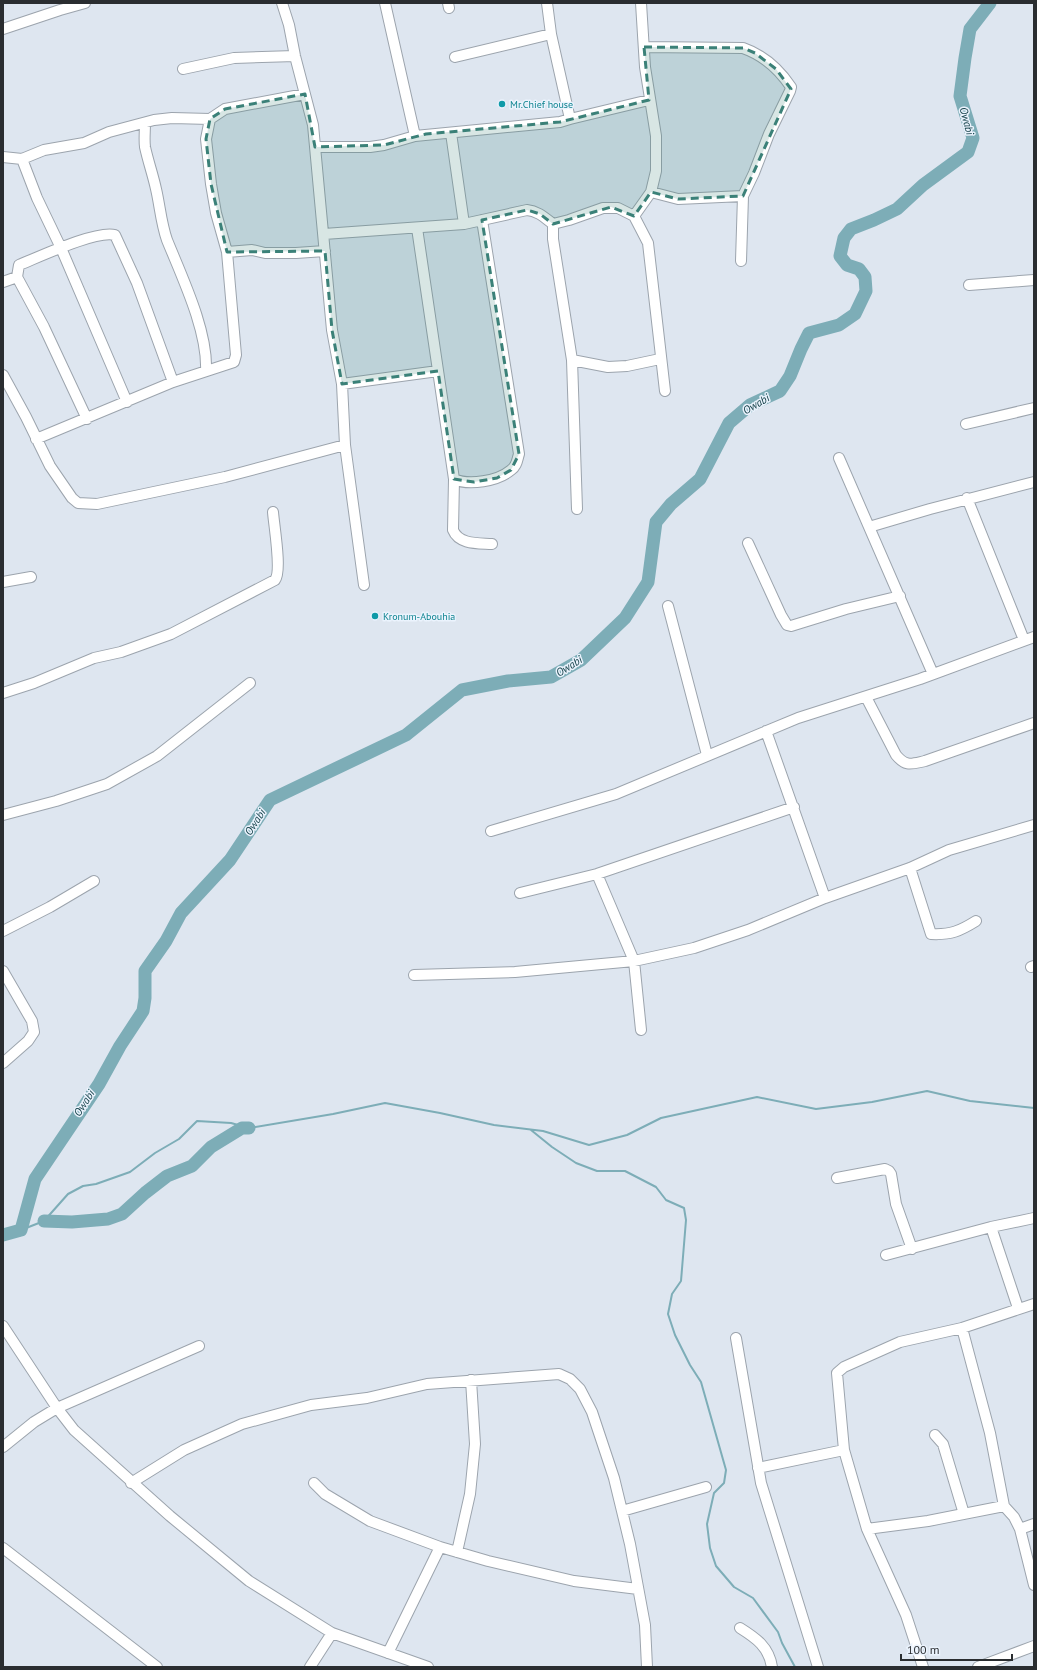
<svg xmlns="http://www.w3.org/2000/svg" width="1037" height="1670" font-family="'PT Sans',sans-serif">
<rect width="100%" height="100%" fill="#dee6f0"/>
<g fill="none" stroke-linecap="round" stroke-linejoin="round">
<path stroke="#7dadb7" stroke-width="2" d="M 531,1130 L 552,1147 L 576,1163 L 597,1171 L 625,1171 L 656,1187 L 666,1200 L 684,1208 L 686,1220 L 681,1281 L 672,1294 L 668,1314 L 675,1335 L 690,1365 L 701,1382 L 726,1470 L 724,1483 L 714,1493 L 707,1524 L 710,1548 L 716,1566 L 734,1587 L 753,1598 L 778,1632 L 782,1643 L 795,1667
M 21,1230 L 44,1221 L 68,1194 L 83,1186 L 96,1184 L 130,1172 L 155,1153 L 179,1139 L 197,1121 L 231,1123 L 249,1128 L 333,1114 L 385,1103 L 440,1113 L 494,1125 L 543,1131 L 589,1145 L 627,1135 L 661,1118 L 757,1097 L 816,1109 L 872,1102 L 927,1091 L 970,1101 L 1034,1108"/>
<path stroke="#7dadb7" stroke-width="13" d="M 44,1221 L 72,1222 L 108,1219 L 122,1214 L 145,1193 L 167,1176 L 192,1166 L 211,1147 L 242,1128 L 249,1128
M 3,1235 L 21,1230 L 35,1179 L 99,1084 L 120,1046 L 143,1011 L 145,998 L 145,971 L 166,941 L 181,913 L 230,860 L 270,800 L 406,735 L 462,690 L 508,681 L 551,677 L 581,660 L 625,618 L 648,582 L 656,522 L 671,504 L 700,479 L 729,423 L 750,405 L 780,391 L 790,376 L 801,349 L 809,333 L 839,325 L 855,314 L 866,291 L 865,277 L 859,269 L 847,265 L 840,256 L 844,238 L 851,229 L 874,220 L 897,209 L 923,185 L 968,152 L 973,138 L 960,96 L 965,58 L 970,29 L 990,3"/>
<defs>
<path id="minor" d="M 282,3 L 289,25 L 295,56 L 313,125 L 332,330 L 342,384 L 345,445 L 364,585
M 385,3 L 415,136 L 560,122 L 570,119 L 551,34 L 547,3
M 448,3 L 449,8
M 3,29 L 60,10 L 85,3
M 644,47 L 743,48 C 763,55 779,69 791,87 L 790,91 L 769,134 L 754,173 L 743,196 L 741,261
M 455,57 L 551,34
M 183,69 L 234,58 L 295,56
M 305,94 L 225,109 L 210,119 L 206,139 L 211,184 L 216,213 L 227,252 L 252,250 L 265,253 L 296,253 L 325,251
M 570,119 L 649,100
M 145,123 C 145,131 144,140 145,147 C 148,161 153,175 156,189 C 160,206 161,223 167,240 C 182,277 208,331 206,371
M 451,133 L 464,224
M 315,147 L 370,147 L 384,145 L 415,136
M 3,157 L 22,159 L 44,150 L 84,143 L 109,132 L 154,120 L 172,118 L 210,119
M 22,159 L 37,198 L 61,248 L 127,402
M 651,192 L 678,199 L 743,196
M 634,216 L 651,192 L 656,171 L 656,136 L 645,67 L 641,3
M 553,224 L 553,239 L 572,360 L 577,509
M 553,224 L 569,220 L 603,208 L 618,208 L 634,216 L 648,243 L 665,391
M 417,228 L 454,479 L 453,530 C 459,545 479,543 492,544
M 324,234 L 464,224 L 527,210 C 538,211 545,218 553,224
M 17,277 L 19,265 C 39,257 96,230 115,235 L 137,283 L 173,382
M 3,282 L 17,277 L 44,327 L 87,419
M 969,285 L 1034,280
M 572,360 L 608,367 L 627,366 L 660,359
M 3,375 L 26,417 L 50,466 L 72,498 L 78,503 L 97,504 L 225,477 L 345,445
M 342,384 L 438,371
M 966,424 L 1034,408
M 36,439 L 173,382 L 234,362 L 236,355 L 227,252
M 839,458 L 933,674
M 454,479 C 469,486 498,481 511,470 C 517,466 517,460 519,454 L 482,220
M 967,498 L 1024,640
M 869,527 L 930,509 L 1034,482
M 748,543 L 781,615 L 787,625 L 791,626 L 846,609 L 900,596
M 3,582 L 31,577
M 668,606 L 707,755
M 3,693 L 34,683 L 94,658 L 121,652 L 171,634 L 275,580 C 282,571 274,526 273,512
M 866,697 L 896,755 C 906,767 911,764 925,761 L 1034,723
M 766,731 L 825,898
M 3,815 L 56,801 L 107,784 L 157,756 L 250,683
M 491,831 L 616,794 L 798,718 L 920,679 L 1034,637
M 910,868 L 931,934 C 951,935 960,931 976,921
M 597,874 L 634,961 L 641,1030
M 520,893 L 597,874 L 794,807
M 3,931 L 50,907 L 94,881
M 1031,967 L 1034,966
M 3,971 L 32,1021 L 34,1032 L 28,1041 L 3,1063
M 414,975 L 515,972 L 634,961 L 694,948 L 748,930 L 825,898 L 910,868 L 949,850 L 1034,825
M 837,1178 L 885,1169 L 889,1171 L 891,1174 L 896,1204 L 912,1249
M 991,1227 L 1018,1308
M 886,1255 L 991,1227 L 1034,1218
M 3,1326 L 57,1408 L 74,1430 L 170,1516 L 249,1581 L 332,1633 L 428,1667
M 962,1328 L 990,1433 L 1004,1506 L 1014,1517 L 1020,1529 L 1034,1585
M 736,1338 L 761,1483 L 818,1667
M 935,1435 L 943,1444 L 964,1514
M 3,1447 L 34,1422 L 57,1408 L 199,1346
M 758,1468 L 844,1450
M 131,1483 L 184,1450 L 242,1424 L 311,1405 L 367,1398 L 427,1384 L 559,1374 L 570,1379 L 580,1389 L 592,1412 L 614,1478 L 630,1544 L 645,1625 L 647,1667
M 314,1483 L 325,1494 L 370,1521 L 440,1547 L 488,1561 L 574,1581 L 638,1589
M 622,1511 L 706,1487
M 867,1529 L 928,1521 L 1004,1506
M 1020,1529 L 1034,1524
M 3,1548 L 157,1667
M 457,1552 L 470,1494 L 475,1444 L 471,1380
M 740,1628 C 756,1638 769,1647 772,1667
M 388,1653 L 440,1547
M 310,1667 L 332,1633
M 923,1667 L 906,1615 L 867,1529 L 844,1450 L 837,1373 L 844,1367 L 900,1342 L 962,1328 L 1034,1304
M 978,1667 L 1034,1646"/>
</defs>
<use href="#minor" stroke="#9ca4ad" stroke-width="12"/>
<use href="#minor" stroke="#fff" stroke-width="10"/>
</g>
<path fill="#3b8178" fill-opacity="0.2" stroke="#3b8178" stroke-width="3" stroke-dasharray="8 5" stroke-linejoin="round" d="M 644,47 L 743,48 L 755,53 L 776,69 L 791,89 L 743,196 L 678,199 L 651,192 L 634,216 L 611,207 L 553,224 L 540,214 L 527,210 L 482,220 L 519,454 L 511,470 L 497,478 L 474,482 L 454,479 L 438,371 L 342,384 L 332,330 L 325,251 L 227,252 L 211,184 L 206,139 L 210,119 L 225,109 L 305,94 L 315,147 L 384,145 L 426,134 L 560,122 L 649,100 Z"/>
<g fill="#0f9aa8" stroke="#ebf3fd" stroke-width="1.5">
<circle cx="502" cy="104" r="4"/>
<circle cx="375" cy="616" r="4"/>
</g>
<g text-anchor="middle" stroke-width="3" stroke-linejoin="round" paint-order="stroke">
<g font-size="10" fill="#0d838f" stroke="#ebf3fd" text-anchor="start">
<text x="510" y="108">Mr.Chief house</text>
<text x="383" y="620">Kronum-Abouhia</text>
</g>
<g font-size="11" font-style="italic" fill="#0e3c44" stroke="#ebf3fd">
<text transform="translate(967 121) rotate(75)" y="4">Owabi</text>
<text transform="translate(756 404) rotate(-31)" y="4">Owabi</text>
<text transform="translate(569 666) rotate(-32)" y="4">Owabi</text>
<text transform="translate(255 822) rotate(-57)" y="4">Owabi</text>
<text transform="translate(84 1103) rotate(-57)" y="4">Owabi</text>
</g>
</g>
<rect width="1037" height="1670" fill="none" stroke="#2a2d30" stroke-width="8"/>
<path d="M901 1654v6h111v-6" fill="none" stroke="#2a2d30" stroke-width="2"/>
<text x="907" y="1654" font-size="12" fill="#2a2d30" stroke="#ebf3fd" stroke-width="3" paint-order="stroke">100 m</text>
</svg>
